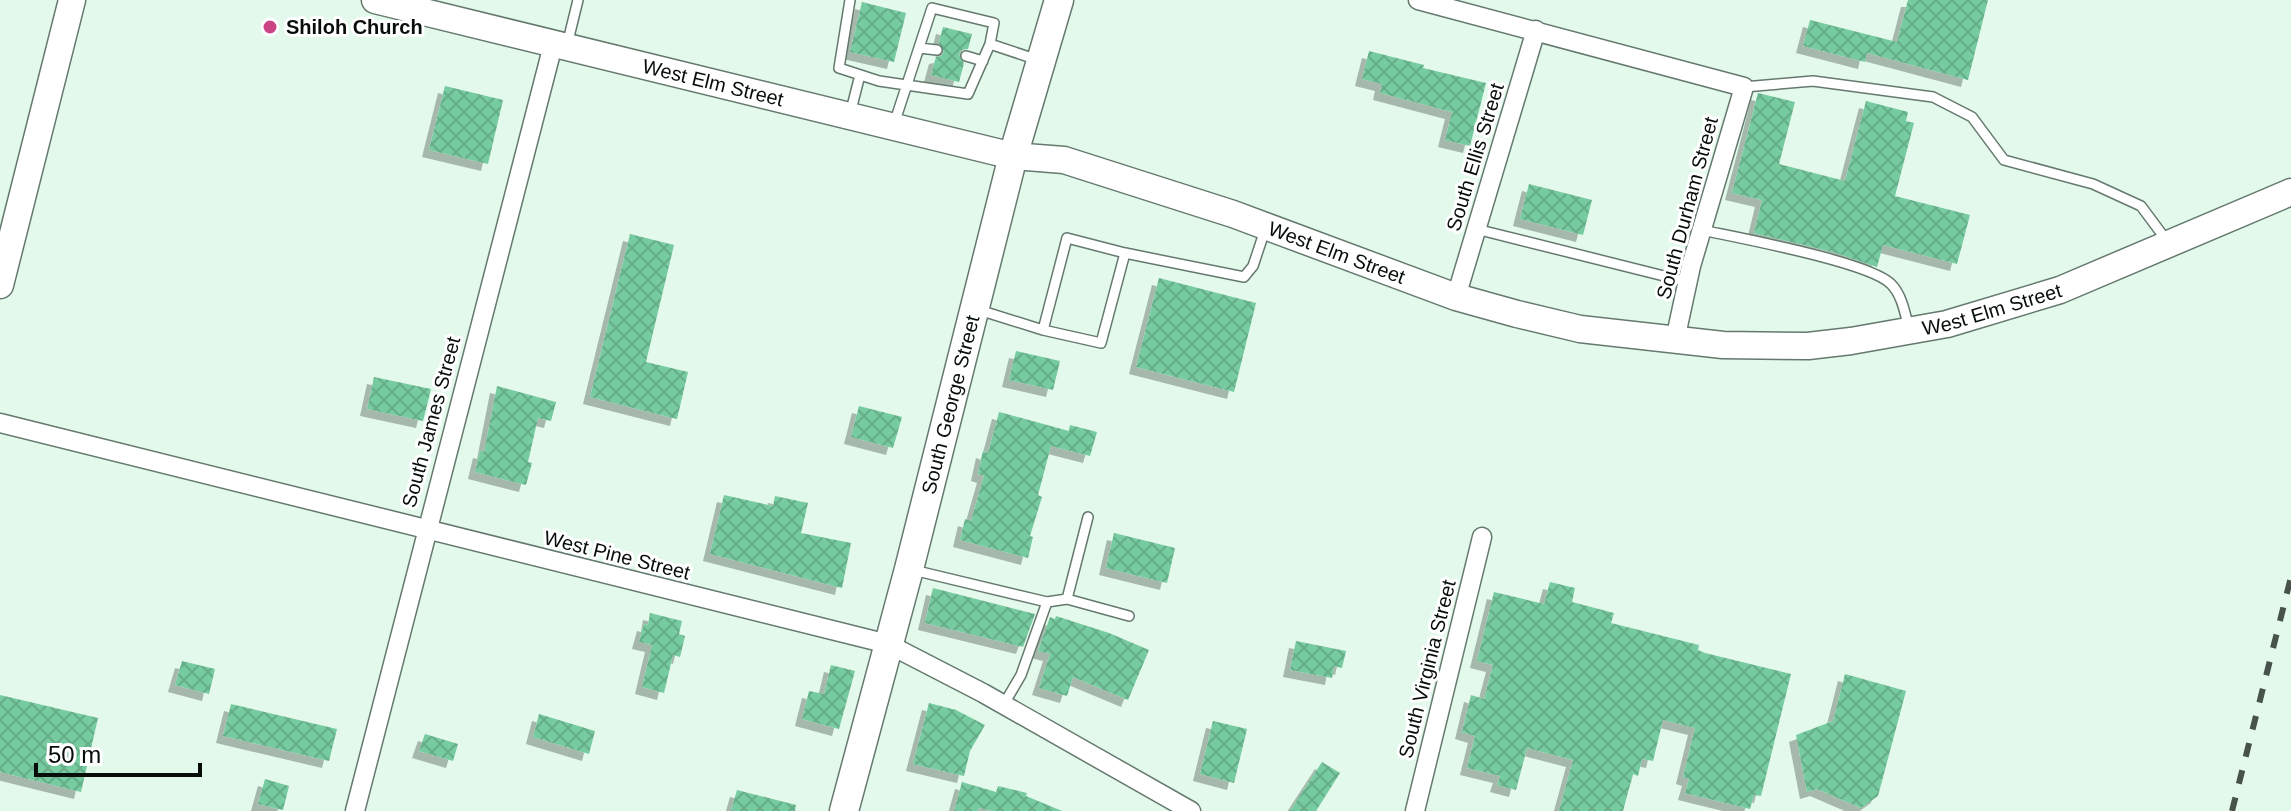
<svg xmlns="http://www.w3.org/2000/svg" width="2291" height="811" font-family="Arial,sans-serif">
<defs>
<pattern id="building-cross-hatch" width="8" height="8" patternUnits="userSpaceOnUse" patternTransform="scale(2)"><rect width="8" height="8" fill="#77cba0"/><path d="M0 0l8 8M0 8l8-8" fill="none" stroke="#65ad88"/></pattern>
<filter id="shadow"><feDropShadow dx="-7" dy="7" stdDeviation="0" flood-color="#0004"/></filter>
</defs>
<rect width="100%" height="100%" fill="#e2f9eb"/>
<path fill="url(#building-cross-hatch)" filter="url(#shadow)" d="M 1908,0 L 1988,0 L 1968,80 L 1867,53 L 1865,62 L 1803,46 L 1810,20 L 1897,42 Z
M 862,2 L 906,13 L 894,62 L 850,52 Z
M 943,27 L 972,34 L 968,49 L 961,50 L 959,55 L 964,63 L 959,82 L 931,75 L 936,57 L 941,56 L 944,52 L 939,43 Z
M 1369,51 L 1424,65 L 1423,68 L 1486,83 L 1470,146 L 1445,140 L 1452,112 L 1380,93 L 1382,84 L 1362,79 Z
M 445,86 L 503,100 L 488,164 L 429,150 Z
M 1758,93 L 1795,102 L 1779,164 L 1845,181 L 1866,101 L 1908,112 L 1906,121 L 1914,123 L 1895,196 L 1970,215 L 1957,264 L 1883,245 L 1877,267 L 1833,252 L 1754,233 L 1762,200 L 1732,193 Z
M 1529,184 L 1592,200 L 1583,235 L 1520,219 Z
M 630,234 L 674,245 L 646,362 L 688,372 L 677,419 L 590,397 Z
M 1159,278 L 1256,303 L 1234,392 L 1136,367 Z
M 1016,351 L 1060,361 L 1053,390 L 1009,380 Z
M 374,377 L 431,389 L 423,421 L 367,409 Z
M 497,386 L 556,402 L 551,421 L 538,418 L 528,462 L 532,463 L 526,485 L 475,472 L 480,451 L 484,452 Z
M 859,406 L 902,417 L 893,448 L 851,437 Z
M 999,412 L 1069,431 L 1070,425 L 1097,432 L 1090,456 L 1051,446 L 1038,495 L 1042,497 L 1030,536 L 1033,537 L 1028,558 L 960,540 L 965,519 L 971,521 L 984,476 L 978,474 L 983,451 L 988,453 Z
M 724,495 L 773,506 L 775,496 L 808,503 L 801,533 L 851,543 L 842,588 L 710,554 Z
M 1114,533 L 1175,548 L 1167,583 L 1106,568 Z
M 1550,582 L 1575,588 L 1572,602 L 1614,613 L 1611,623 L 1699,645 L 1698,650 L 1705,653 L 1791,674 L 1761,796 L 1754,795 L 1750,809 L 1685,793 L 1689,779 L 1683,777 L 1695,728 L 1663,720 L 1653,761 L 1642,759 L 1638,776 L 1633,774 L 1623,811 L 1559,811 L 1573,760 L 1527,748 L 1516,790 L 1497,785 L 1500,776 L 1467,768 L 1475,736 L 1462,732 L 1471,695 L 1484,699 L 1493,665 L 1477,661 L 1494,592 L 1544,604 Z
M 933,588 L 1035,614 L 1023,647 L 925,623 Z
M 650,613 L 682,621 L 679,634 L 685,636 L 680,657 L 673,655 L 664,693 L 642,687 L 652,645 L 639,642 L 644,624 L 648,625 Z
M 1056,616 L 1109,633 L 1149,650 L 1128,700 L 1073,677 L 1067,696 L 1039,688 L 1050,654 L 1038,651 L 1050,617 L 1055,619 Z
M 1296,641 L 1346,651 L 1342,668 L 1334,666 L 1332,678 L 1290,670 Z
M 182,661 L 215,669 L 209,694 L 175,685 Z
M 831,665 L 855,671 L 839,729 L 802,719 L 809,691 L 824,694 Z
M 1845,674 L 1906,691 L 1878,796 L 1861,808 L 1817,789 L 1807,792 L 1796,735 L 1833,721 Z
M 0,695 L 98,718 L 81,792 L 0,772 Z
M 929,703 L 956,710 L 985,725 L 970,751 L 964,776 L 913,764 Z
M 231,704 L 337,729 L 329,761 L 223,736 Z
M 539,714 L 595,731 L 589,754 L 533,737 Z
M 1213,721 L 1247,729 L 1234,783 L 1200,774 Z
M 425,734 L 458,744 L 453,761 L 419,751 Z
M 1322,762 L 1340,773 L 1316,811 L 1290,811 Z
M 265,779 L 289,786 L 283,810 L 258,804 Z
M 962,782 L 996,792 L 998,786 L 1027,793 L 1026,796 L 1062,811 L 993,811 L 979,808 L 978,811 L 954,811 Z
M 737,790 L 796,805 L 795,811 L 731,811 Z"/>
<g fill="none" stroke-linecap="round" stroke-linejoin="round">
<defs>
<path id="lane" d="M 850,0 L 839,68 L 879,81 L 968,94 L 990,44 L 1038,60
M 567,45 L 578,0
M 919,48 L 937,50
M 966,56 L 983,61
M 1744,87 L 1813,81 L 1933,97 L 1972,117 L 2004,160 L 2093,184 L 2141,206 L 2167,241
M 850,114 L 860,75
M 894,124 L 932,8 L 994,23 L 990,44
M 1476,229 L 1688,282
M 1702,230 C 1739,238 1869,262 1891,284 C 1902,295 1905,313 1909,329
M 979,310 L 1043,330 L 1101,343 L 1125,253 L 1244,277 L 1253,266 L 1265,230
M 1043,330 L 1067,238 L 1125,253
M 913,570 L 1047,602 L 1067,599 L 1129,616
M 1067,599 L 1088,517
M 1004,704 L 1021,675 L 1047,602"/>
<path id="street" d="M 1418,0 L 1744,87 L 1691,266 L 1675,340
M 1456,297 L 1536,30
M 0,423 L 888,644 L 983,693 L 1191,811
M 355,811 L 553,45
M 1415,811 L 1482,537"/>
<g id="secondary">
<path id="s1" d="M 375,0 L 1013,156 L 1064,160 L 1233,214 L 1456,297 L 1517,314 L 1580,329 L 1723,345 L 1808,346 L 1851,341 L 1947,324 L 2060,290 L 2291,192"/>
<path d="M 0,285 L 72,0"/>
</g>
<g id="primary">
<path id="s2" d="M 844,811 L 909,569 L 1013,156 L 1059,0"/>
</g>
</defs>
<use href="#lane" stroke="#65796e" stroke-width="12"/>
<use href="#street" stroke="#65796e" stroke-width="21"/>
<use href="#secondary" stroke="#65796e" stroke-width="29"/>
<use href="#primary" stroke="#65796e" stroke-width="31"/>
<use href="#lane" stroke="#fff" stroke-width="9"/>
<use href="#street" stroke="#fff" stroke-width="18"/>
<use href="#secondary" stroke="#fff" stroke-width="26"/>
<use href="#primary" stroke="#fff" stroke-width="28"/>
<path stroke="#47524b" stroke-width="6" stroke-dasharray="14 14" stroke-linecap="butt" d="M 2232,811 L 2291,577"/>
</g>
<circle fill="#cb4586" stroke="#fff" stroke-width="3" cx="270" cy="27" r="8"/>
<g text-anchor="middle" stroke-width="6" stroke-linejoin="round" paint-order="stroke">
<g font-size="20" font-weight="bold" fill="#070e0a" stroke="#fff" text-anchor="start">
<text x="286" y="34">Shiloh Church</text>
</g>
<g font-size="20" fill="#070e0a" stroke="#fff">
<text dy="7" stroke="none"><textPath href="#s1" startOffset="348">West Elm Street</textPath></text>
<text transform="translate(1475 157) rotate(-73)" y="7">South Ellis Street</text>
<text transform="translate(1687 208) rotate(-75)" y="7">South Durham Street</text>
<text dy="7" stroke="none"><textPath href="#s1" startOffset="996">West Elm Street</textPath></text>
<text dy="7" stroke="none"><textPath href="#s1" startOffset="1668">West Elm Street</textPath></text>
<text dy="7" stroke="none"><textPath href="#s2" startOffset="420">South George Street</textPath></text>
<text transform="translate(431 422) rotate(-75)" y="7">South James Street</text>
<text transform="translate(617 555) rotate(14)" y="7">West Pine Street</text>
<text transform="translate(1427 669) rotate(-76)" y="7">South Virginia Street</text>
</g>
</g>
<path d="M36 763v12h164v-12" fill="none" stroke="#070e0a" stroke-width="4"/>
<text x="48" y="763" font-size="24" fill="#070e0a" stroke="#ffffff" stroke-width="6" paint-order="stroke">50 m</text>
</svg>
